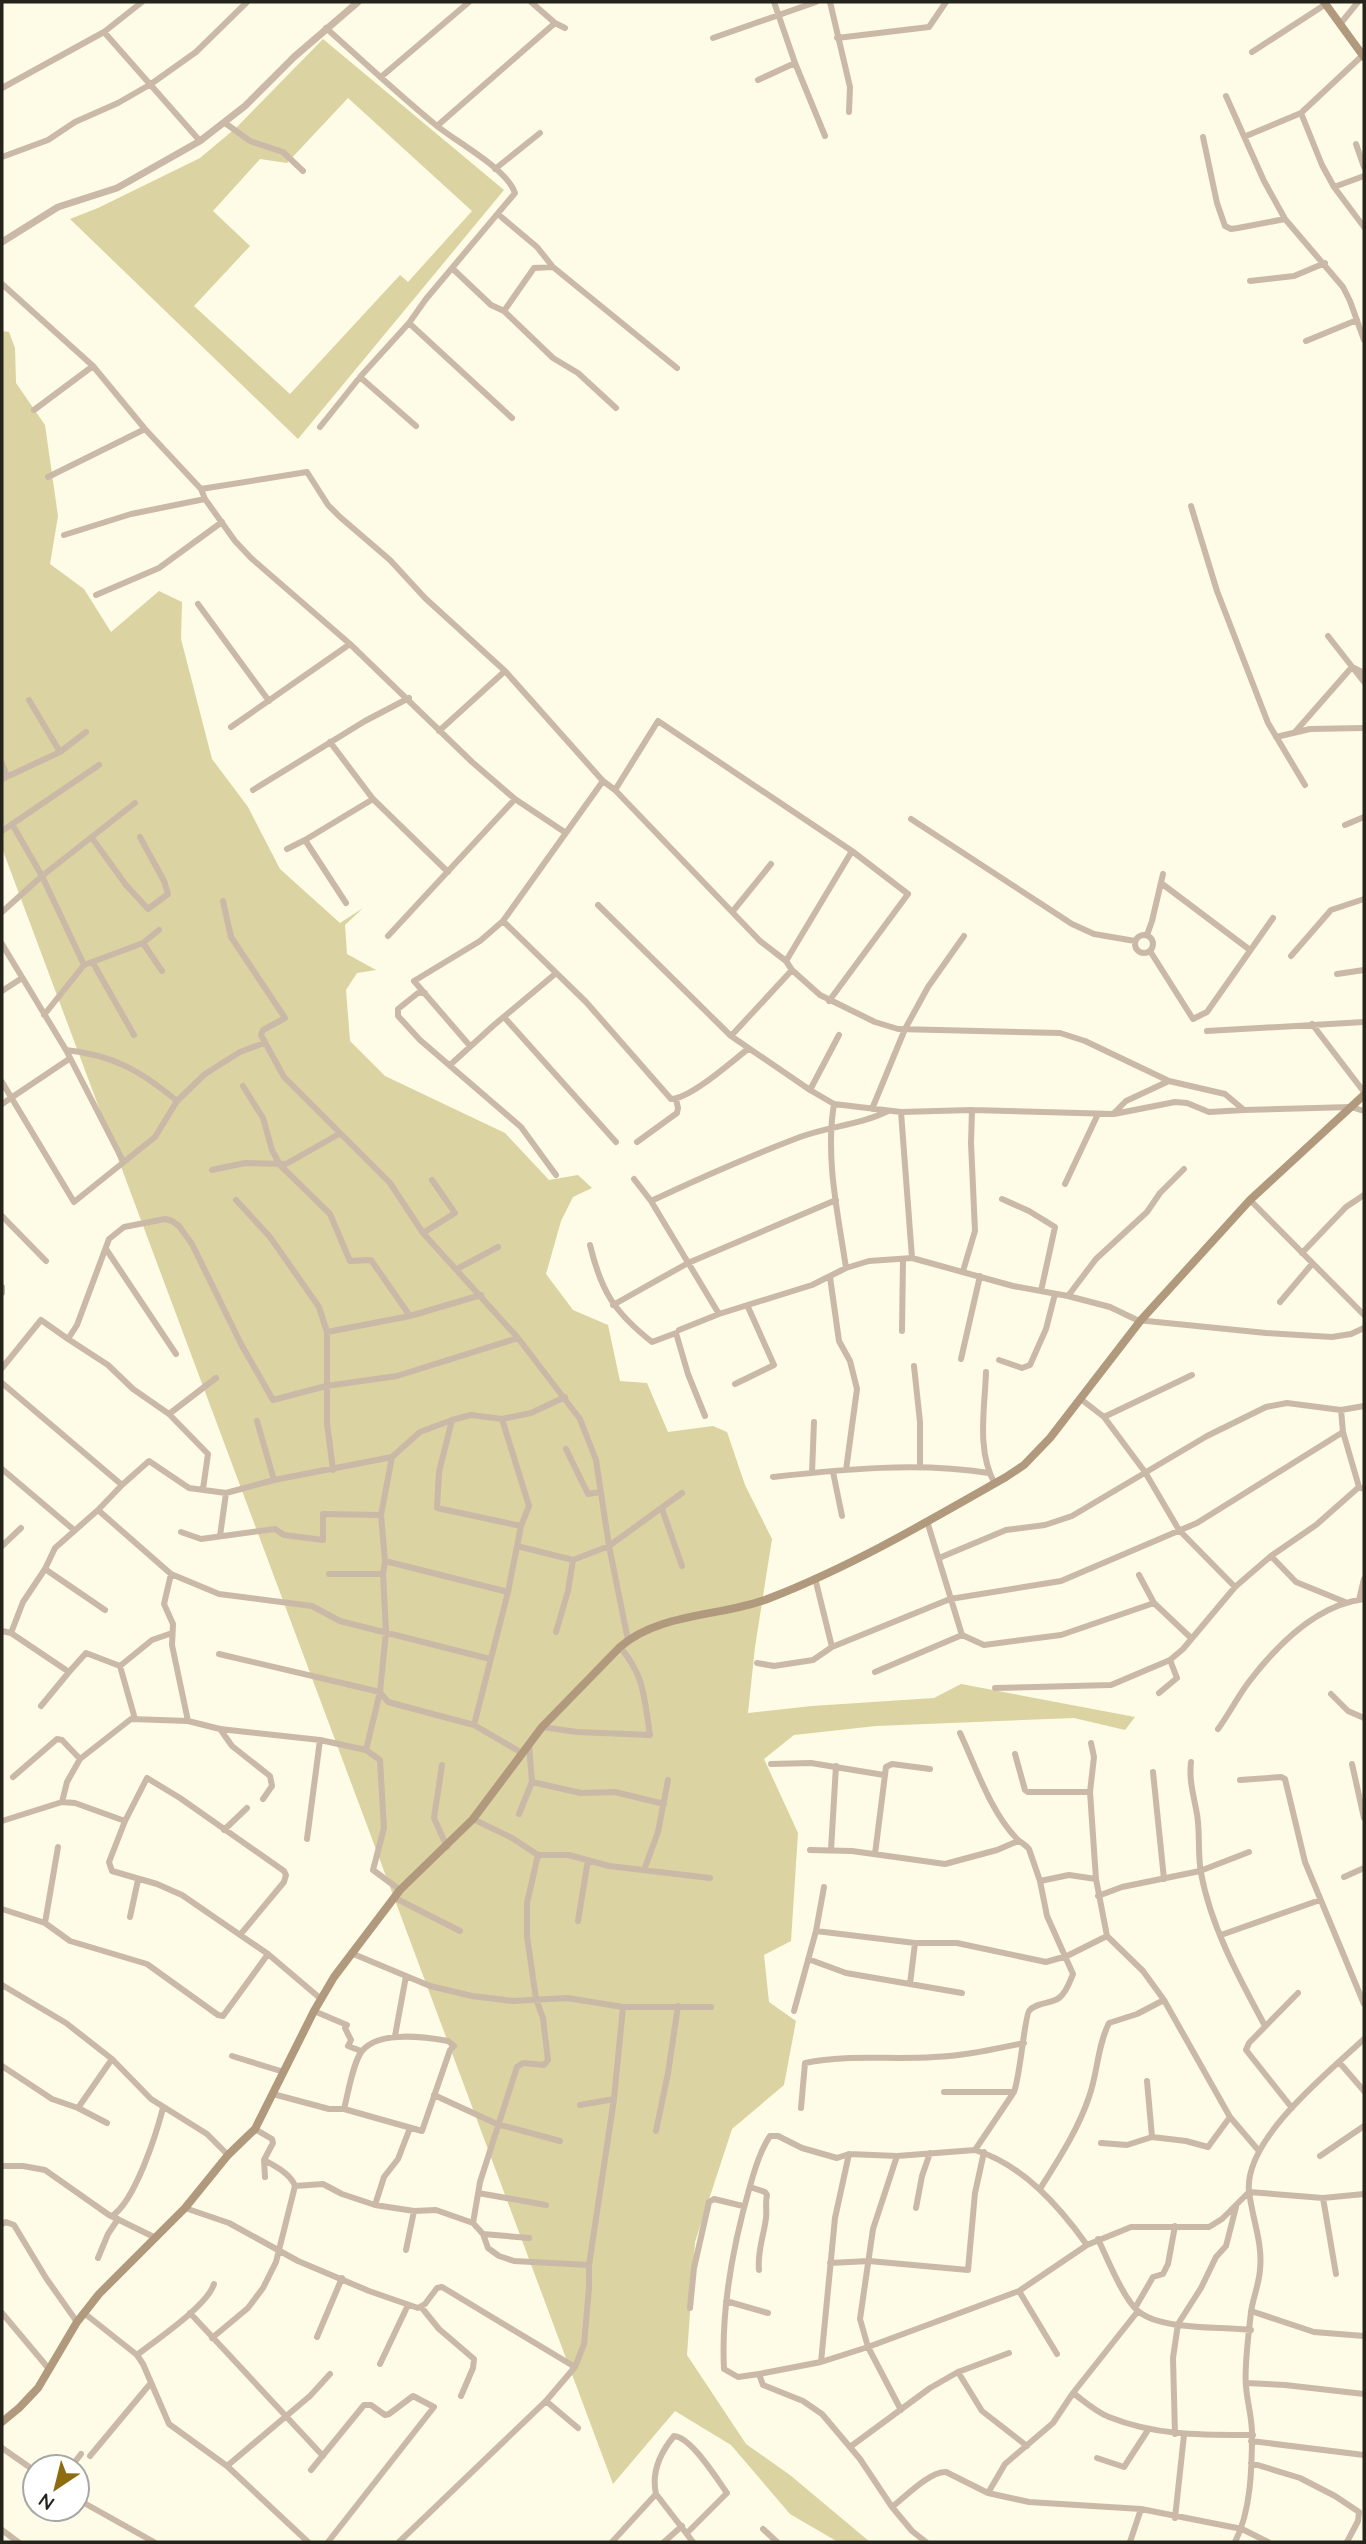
<svg xmlns="http://www.w3.org/2000/svg" width="1366" height="2544" font-family="Quicksand,sans-serif">
<rect width="100%" height="100%" fill="#fefbe7"/>
<path fill="#dbd3a1" fill-rule="evenodd" d="M 323,39 L 504,190 L 298,439 L 70,219 L 98,208 L 200,158 L 237,127 ZM 348,98 L 472,211 L 408,282 L 400,275 L 290,394 L 194,306 L 250,246 L 213,211 L 260,159 L 287,163 Z
M 2,331 L 9,332 L 15,348 L 16,383 L 45,425 L 58,516 L 50,564 L 84,589 L 111,632 L 159,591 L 182,602 L 181,639 L 212,759 L 248,807 L 280,869 L 340,923 L 363,908 L 345,925 L 347,954 L 376,970 L 357,973 L 346,990 L 350,1041 L 385,1076 L 505,1133 L 549,1180 L 578,1175 L 592,1188 L 573,1197 L 561,1221 L 546,1274 L 573,1310 L 608,1325 L 620,1381 L 647,1383 L 668,1432 L 713,1426 L 727,1432 L 745,1485 L 772,1539 L 755,1647 L 748,1713 L 812,1706 L 934,1698 L 961,1684 L 1135,1717 L 1125,1730 L 1074,1718 L 876,1726 L 794,1735 L 764,1759 L 798,1833 L 791,1941 L 764,1955 L 769,2002 L 796,2021 L 784,2085 L 732,2129 L 695,2242 L 687,2355 L 746,2444 L 790,2475 L 870,2542 L 838,2542 L 790,2514 L 731,2445 L 675,2411 L 613,2484 L 2,848 Z"/>
<g fill="none" stroke-linecap="round" stroke-linejoin="round">
<path stroke="#cab9a6" stroke-width="6" d="M 531,2 L 555,23 L 565,28
M 774,2 L 795,63 L 825,136
M 830,2 L 850,87 L 849,112
M 1341,23 L 1358,2
M 104,32 L 200,141
M 713,38 L 816,2
M 837,38 L 929,27 L 946,2
M 1252,52 L 1326,4
M 1363,55 L 1301,113 L 1322,165 L 1334,187 L 1364,227
M 381,77 L 469,2
M 758,80 L 795,63
M 2,88 L 104,32 L 142,2
M 1226,96 L 1264,181 L 1285,219 L 1343,287 L 1350,301 L 1364,340
M 225,123 L 250,141 L 283,152 L 303,171
M 437,126 L 555,23
M 1246,136 L 1301,113
M 1203,137 L 1217,203 L 1225,226 L 1231,229 L 1238,228 L 1285,219
M 1356,144 L 1364,167
M 2,157 L 48,140 L 75,122 L 118,103 L 151,84 L 196,52 L 247,2
M 495,169 L 540,133
M 1334,187 L 1364,176
M 499,215 L 537,247 L 553,267
M 453,269 L 491,305 L 504,311 L 553,358 L 578,373 L 616,408
M 1250,281 L 1294,276 L 1325,263
M 2,284 L 93,366 L 145,429 L 201,489 L 205,499 L 235,541 L 251,558 L 350,644 L 472,762 L 515,799 L 566,833
M 504,311 L 534,268 L 553,267 L 677,368
M 409,323 L 512,418
M 1306,341 L 1357,320
M 360,377 L 416,426
M 34,410 L 93,366
M 320,427 L 360,377 L 409,323 L 426,299 L 515,193 C 507,169 458,143 437,126 C 399,95 363,61 326,28
M 48,477 L 145,429
M 201,489 L 307,472 L 328,505 L 340,517 L 390,560 L 425,598 L 505,671 L 603,781 L 615,790 L 760,941 L 786,961 L 792,970 L 820,995 L 875,1022 L 898,1029 L 1060,1033 L 1085,1041 L 1169,1081
M 1191,506 L 1217,591 L 1268,723 L 1305,785
M 64,535 L 131,514 L 205,499
M 96,595 L 159,568 L 222,522
M 198,604 L 269,701
M 1328,636 L 1364,682
M 29,700 L 60,752
M 231,727 L 350,644
M 439,731 L 505,671
M 1295,732 L 1352,667 L 1364,673
M 1276,737 L 1310,729 L 1364,728
M 330,742 L 373,799 L 448,872
M 2,763 L 7,776
M 2,779 L 60,752 L 86,732
M 253,790 L 365,721 L 409,698
M 615,790 L 658,721 L 852,851 L 908,894 L 829,1001
M 911,819 L 1072,924 L 1094,934 L 1135,941
M 12,824 L 42,876 L 84,965
M 1345,825 L 1364,817
M 2,831 L 99,765
M 92,838 L 126,885 L 148,909 L 168,894 L 164,881 L 140,837
M 305,840 L 346,903
M 287,849 L 305,840 L 373,799
M 1161,883 L 1250,950
M 223,901 L 231,937 L 285,1018 L 263,1030 L 261,1035 L 284,1077 L 390,1183 L 423,1233 L 518,1338 L 580,1419 L 596,1460 L 609,1546 L 628,1640
M 598,905 L 731,1036 L 810,1090 L 834,1104 L 901,1112 L 972,1110 L 1114,1114 L 1175,1102 L 1187,1103 L 1209,1112 L 1244,1110
M 733,911 L 771,864
M 2,912 L 42,876 L 135,803
M 503,921 L 586,1002 L 671,1099 C 690,1099 731,1062 748,1049
M1135 944a9 9 0 1 1 18 0a9 9 0 1 1-18 0Z
M 1147,935 L 1152,921 L 1163,874
M 388,936 L 515,799
M 143,943 L 162,971
M 2,944 L 66,1050 L 123,1161
M 1150,951 L 1193,1019 L 1207,1012 L 1273,918
M 1291,956 L 1331,910 L 1364,899
M 786,961 L 852,851
M 93,963 L 134,1035
M 1337,974 L 1364,970
M 2,991 L 22,978
M 425,993 L 418,993 L 398,1009 L 398,1016 L 420,1040 L 521,1127 L 556,1175
M 44,1015 L 84,965 L 143,943 L 159,930
M 504,1017 L 616,1142
M 1312,1024 L 1364,1092
M 1207,1031 L 1364,1022
M 731,1036 L 792,970
M 470,1046 L 414,981 L 480,941 L 503,921 L 603,781
M 66,1050 C 113,1055 141,1071 177,1101
M 450,1065 L 494,1025 L 555,974
M 2,1082 L 74,1202 L 155,1137 L 177,1101 L 205,1074 L 240,1052 L 264,1043
M 243,1086 L 263,1118 L 272,1150 L 280,1165 L 330,1214 L 350,1261 L 371,1260 L 410,1316
M 810,1090 L 839,1035
M 2,1104 L 69,1059
M 834,1104 C 825,1158 838,1214 846,1268
M 872,1109 L 905,1029 L 928,987 L 964,936
M 901,1112 L 912,1258
M 1114,1113 L 1126,1101 L 1169,1081 L 1225,1094 L 1244,1110 L 1351,1107 L 1364,1111
M 637,1142 L 677,1113 L 678,1108 L 676,1099
M 212,1170 L 245,1163 L 286,1164 L 339,1134
M 634,1179 L 651,1201 L 719,1314
M 1065,1184 L 1098,1114
M 1002,1199 L 1029,1211 L 1055,1227 L 1041,1291
M 236,1200 L 270,1237 L 319,1307 L 327,1332 L 327,1423 L 333,1470
M 1250,1200 L 1364,1315
M 651,1201 C 700,1178 750,1156 800,1137 C 830,1126 860,1125 888,1111
M 2,1216 L 46,1261
M 423,1233 L 455,1213 L 432,1180
M 590,1245 C 601,1291 614,1312 652,1342 L 676,1333 L 688,1374 L 705,1416
M 106,1249 L 176,1354
M 1302,1253 L 1346,1207 L 1364,1195
M 457,1269 L 498,1247
M 963,1271 L 975,1231 L 971,1143 L 972,1110
M 830,1277 L 839,1341 L 850,1361 L 857,1389 L 846,1470
M 2,1287 L 2,1293
M 1068,1296 L 1096,1259 L 1147,1212 L 1160,1193 L 1184,1169
M 1280,1302 L 1312,1264
M 613,1305 L 688,1263 L 836,1200
M 679,1330 L 719,1314 L 812,1285 L 846,1268 L 869,1261 L 912,1258 L 1013,1286 L 1068,1296 L 1110,1307 L 1137,1320 L 1266,1333 L 1332,1337 L 1351,1334 L 1364,1328
M 902,1331 L 903,1259
M 327,1332 L 410,1316 L 481,1295
M 961,1359 L 980,1276
M 999,1360 L 1022,1368 L 1030,1365 L 1046,1329 L 1055,1294
M 914,1366 L 920,1422 L 920,1467
M 2,1368 L 41,1320 L 68,1339
M 986,1372 C 985,1408 976,1450 995,1484
M 2,1383 L 122,1485
M 735,1384 L 774,1365 L 748,1307
M 1082,1400 L 1104,1417 L 1145,1472 L 1179,1530 L 1235,1587
M 1341,1410 L 1343,1432 L 1359,1487 L 1364,1489
M 169,1414 L 216,1378
M 1104,1417 L 1192,1375
M 502,1419 L 529,1506 L 521,1526
M 452,1420 L 439,1472 L 437,1508 L 521,1526 L 508,1592 L 474,1725
M 257,1421 L 274,1480
M 566,1449 L 588,1494 L 600,1492
M 2,1469 L 74,1530
M 833,1472 L 842,1516
M 812,1473 L 814,1422
M 773,1477 C 845,1469 918,1462 989,1473
M 203,1489 L 208,1454 L 169,1414 L 133,1389 L 108,1365 L 68,1339 L 77,1325 L 109,1239 L 124,1227 L 165,1219 L 172,1221 L 179,1226 L 192,1244 L 241,1344 L 273,1400 L 326,1386 L 397,1376 L 518,1338
M 662,1509 L 682,1566
M 98,1510 L 171,1574 L 219,1594 L 312,1606 L 340,1621 L 490,1659
M 927,1521 L 962,1635 L 984,1645 L 1061,1635 L 1154,1603
M 181,1532 L 201,1539 L 275,1529 L 284,1535 L 323,1540 L 323,1514 L 381,1515
M 220,1536 L 226,1493
M 2,1546 L 21,1528
M 517,1546 L 573,1560 L 609,1546 L 682,1493
M 1271,1556 L 1296,1582 L 1345,1602
M 939,1558 L 1006,1530 L 1045,1525 L 1072,1516 L 1207,1436 L 1266,1407 L 1287,1403 L 1341,1410 L 1364,1406
M 385,1561 L 508,1592
M 45,1569 L 105,1610
M 171,1574 L 164,1604 L 173,1624 L 172,1645 L 188,1721
M 329,1574 L 383,1574
M 1139,1575 L 1154,1603 L 1190,1637
M 815,1578 L 832,1647
M 1359,1600 L 1364,1579
M 2,1631 L 11,1633 L 69,1672 L 86,1653 L 120,1666 L 135,1719
M 556,1632 L 568,1591 L 573,1560
M 11,1633 L 23,1602 L 45,1569 L 55,1548 L 98,1510 L 122,1485 L 149,1461 L 189,1488 L 226,1493 L 274,1480 L 392,1457 L 420,1432 L 452,1420 L 471,1415 L 502,1419 L 531,1413 L 565,1397
M 219,1654 L 380,1692 L 388,1702 L 474,1725 L 522,1753
M 757,1663 L 774,1666 L 813,1660 L 832,1647 L 950,1599 L 1061,1581 L 1197,1523 L 1343,1432
M 120,1666 L 152,1640 L 172,1633
M 875,1672 L 962,1635
M 995,1688 L 1111,1685 L 1170,1660 L 1183,1649 L 1235,1587 L 1271,1556 L 1316,1525 L 1359,1487
M 1159,1693 L 1177,1678 L 1170,1660
M 1331,1694 L 1348,1711 L 1364,1718
M 41,1706 L 69,1672
M 542,1727 L 577,1732 L 650,1735 C 644,1698 645,1676 620,1647
M 220,1729 L 232,1746 L 270,1776 L 272,1786 L 263,1799
M 1218,1729 C 1229,1714 1237,1698 1248,1683 C 1276,1646 1316,1605 1364,1599
M 960,1733 C 976,1767 990,1811 1017,1839 C 1021,1843 1025,1844 1029,1849 L 1040,1881 L 1047,1916 L 1073,1974 C 1070,1981 1067,1992 1059,1998 C 1051,2004 1036,2002 1029,2011 C 1025,2015 1020,2077 1014,2092 L 975,2150
M 1091,1743 L 1094,1757 L 1090,1792 L 1096,1879 L 1107,1936 L 1143,1971 L 1164,2000 L 1230,2117 L 1259,2151
M 366,1750 L 380,1760 L 384,1828 L 373,1870 L 400,1890
M 1015,1754 L 1025,1790 L 1028,1792 L 1090,1792
M 1191,1762 C 1189,1779 1193,1793 1196,1809 C 1201,1829 1197,1852 1201,1873 C 1211,1927 1239,1978 1265,2026
M 771,1764 L 811,1763 L 884,1775
M 1352,1764 L 1364,1818
M 442,1765 L 434,1818 L 447,1847
M 1153,1772 L 1164,1879
M 13,1777 L 57,1739 L 62,1740 L 80,1759
M 1240,1780 L 1281,1777 L 1285,1779 L 1305,1862 L 1364,2004
M 532,1782 L 581,1793 L 615,1792 L 664,1804
M 62,1802 L 67,1782 L 80,1759 L 131,1719 L 188,1721 L 220,1729 L 320,1740 L 366,1750 L 380,1692 L 386,1632 L 383,1574 L 385,1561 L 381,1515 L 392,1457
M 519,1814 L 532,1782 L 529,1744
M 473,1819 L 512,1838 L 538,1855
M 2,1821 L 62,1802 L 75,1803 L 125,1821
M 224,1830 L 247,1808
M 307,1839 L 320,1740
M 810,1850 L 852,1851 L 945,1864 L 997,1850 L 1018,1841
M 831,1850 L 836,1766
M 875,1854 L 886,1767 L 892,1764 L 930,1769
M 644,1870 L 658,1832 L 668,1780
M 1344,1877 L 1364,1868
M 1040,1881 L 1069,1875 L 1096,1879
M 1098,1896 L 1122,1887 L 1200,1871 L 1249,1852
M 395,1898 L 460,1931
M 2,1909 L 45,1923 L 70,1941 L 147,1964 L 218,2015 L 223,2016 L 268,1954
M 130,1917 L 138,1880
M 578,1921 L 588,1860
M 45,1923 L 58,1847
M 816,1931 L 915,1943 L 957,1943 L 1046,1962 L 1067,1956 L 1107,1936
M 240,1935 L 284,1882 L 286,1875 L 284,1871 L 180,1798 L 147,1778 L 125,1821 L 109,1862 L 112,1871 L 157,1884 L 182,1895 L 268,1954 L 321,1999
M 1221,1935 L 1320,1900
M 351,1953 L 430,1986 L 472,1996 L 513,2001 L 567,1998 L 623,2007 L 711,2007
M 808,1959 L 846,1973 L 962,1993
M 910,1984 L 915,1943
M 2,1985 L 66,2023 L 112,2059 L 151,2099 L 207,2134 L 228,2155
M 314,2011 L 347,2025 L 345,2028 L 351,2040 L 348,2046 L 361,2051
M 794,2011 L 816,1931 L 824,1887
M 395,2036 L 406,1976
M 232,2056 L 284,2072
M 1339,2062 L 1364,2091
M 2,2066 L 52,2099 L 78,2108 L 112,2059
M 1147,2081 L 1152,2137
M 944,2092 L 1014,2092
M 273,2094 L 329,2109 L 344,2109 L 422,2131 L 450,2050 L 454,2046 L 448,2041 C 425,2037 379,2030 362,2051 C 353,2062 348,2094 344,2109
M 434,2095 L 497,2124 L 560,2141
M 580,2105 L 614,2099
M 78,2108 L 107,2123
M 801,2108 L 805,2063 C 848,2054 890,2060 934,2057 C 965,2056 994,2049 1024,2043
M 1292,2108 L 1246,2050 L 1249,2043 L 1298,1993
M 255,2129 L 272,2139 L 273,2143 L 264,2160 L 265,2177
M 656,2131 L 668,2073 L 678,2006
M 1101,2143 L 1127,2145 L 1152,2137 L 1186,2141 L 1208,2147 L 1230,2117
M 897,2156 L 873,2229 L 860,2319 L 868,2347 L 901,2410
M 1320,2156 L 1364,2126
M 2,2166 L 23,2166 L 45,2170 L 109,2215 L 156,2238
M 295,2186 L 323,2184 L 342,2194 L 375,2205 L 414,2211 L 436,2210 L 473,2223
M 750,2187 L 765,2192 L 767,2195 C 765,2203 767,2210 766,2218 C 764,2235 757,2252 759,2270
M 1040,2189 C 1058,2160 1078,2130 1089,2097 C 1098,2072 1097,2047 1109,2023 L 1137,2014 L 1164,2000
M 478,2193 L 546,2205
M 1323,2198 L 1336,2274
M 375,2205 L 384,2177 L 398,2159 L 410,2128
M 185,2208 L 229,2223 L 298,2261 L 369,2291 L 418,2308 L 425,2304 L 437,2288 L 442,2287 L 575,2367
M 916,2208 L 922,2176 L 930,2153
M 112,2216 C 135,2201 156,2135 163,2108
M 2,2224 L 6,2222 L 14,2225 L 46,2278 L 77,2322
M 483,2234 L 529,2238
M 1098,2239 C 1107,2258 1123,2298 1138,2311 C 1162,2331 1220,2326 1251,2330
M 1087,2245 C 1059,2206 1023,2165 975,2150 L 897,2156 L 849,2154 L 837,2158 L 802,2148 L 778,2136 L 770,2136 C 760,2151 755,2169 750,2186 C 733,2245 721,2308 724,2369 L 738,2377 L 759,2374 L 821,2362 L 868,2347 L 1019,2291 L 1087,2245 L 1131,2227 L 1209,2227 L 1222,2219 L 1249,2192 L 1323,2198 L 1364,2194
M 406,2250 L 414,2211
M 98,2258 L 108,2234 L 118,2219
M 830,2263 L 869,2261 L 968,2270 L 975,2193 L 984,2152
M 589,2265 L 514,2261 L 499,2256 L 488,2248 L 483,2234 L 473,2223 L 480,2182 L 517,2067 L 523,2063 L 544,2065 L 548,2060 L 543,2018 L 536,1999 L 527,1936 L 527,1903 L 538,1855 L 569,1855 L 609,1866 L 710,1878
M 1019,2291 L 1057,2354
M 726,2301 L 768,2313
M 422,2308 L 439,2329 L 474,2359 L 473,2368 L 461,2396
M 690,2308 L 694,2268 L 709,2202 L 714,2199 L 743,2206
M 1135,2308 L 1153,2277 L 1163,2274 L 1168,2264 L 1175,2226
M 1251,2311 L 1314,2332 L 1364,2336
M 2,2313 L 49,2369
M 84,2313 L 137,2355 L 143,2364 L 169,2424 L 227,2466 L 308,2542
M 190,2313 L 323,2456
M 317,2337 L 342,2278
M 212,2338 L 248,2308 L 263,2288 L 276,2262 L 295,2186 C 291,2174 275,2166 264,2160
M 137,2355 C 156,2340 207,2306 214,2284
M 821,2362 L 835,2218 L 849,2154
M 380,2364 L 408,2305
M 958,2372 L 982,2411 L 1027,2446
M 759,2374 L 763,2385 L 803,2401 L 822,2414 L 860,2459 L 892,2507 L 912,2531 L 926,2542
M 1246,2383 L 1285,2385 L 1364,2394
M 1073,2393 C 1084,2401 1096,2412 1109,2417 C 1156,2436 1203,2435 1253,2435
M 546,2401 L 578,2428
M 1175,2434 L 1173,2358 L 1178,2324 L 1201,2288 L 1216,2257 L 1226,2246 L 1236,2207
M 1251,2441 L 1364,2455
M 850,2447 L 930,2388 L 958,2372 L 1009,2353
M 2,2448 L 35,2471
M 90,2456 L 150,2384
M 1097,2458 L 1124,2467 L 1148,2430
M 1251,2463 L 1300,2478 L 1335,2496 L 1359,2512 L 1358,2521 L 1347,2542
M 227,2466 L 310,2396 L 330,2374
M 71,2467 L 81,2454
M 311,2470 L 364,2405 L 371,2405 L 385,2415 L 389,2414 L 413,2396 L 434,2407 L 328,2542
M 988,2493 L 1005,2464 L 1053,2423 L 1073,2393 L 1138,2311
M 77,2499 L 154,2542
M 892,2507 C 905,2497 930,2471 946,2472 L 988,2493 L 1029,2502 L 1141,2509 L 1242,2529 L 1268,2542
M 1175,2518 L 1184,2435
M 763,2529 L 777,2542
M 2,2530 L 18,2542
M 687,2533 L 727,2493 C 717,2479 691,2437 674,2436 C 660,2453 651,2472 656,2494 L 693,2542
M 399,2542 L 546,2401 L 575,2367 L 584,2344 L 589,2288 L 589,2265 L 614,2099 L 623,2007
M 612,2542 L 656,2494
M 664,2542 L 682,2526
M 1130,2542 L 1141,2509
M 1235,2542 C 1251,2511 1252,2468 1252,2433 C 1252,2418 1247,2401 1246,2386 C 1244,2367 1249,2331 1251,2312 C 1253,2298 1259,2284 1260,2270 C 1263,2243 1252,2218 1249,2191 C 1244,2139 1329,2072 1364,2039"/>
<path stroke="#cab9a6" stroke-width="7" d="M 2,242 L 58,207 L 117,188 L 200,141 L 245,106 L 294,57 L 358,2"/>
<path stroke="#b1997d" stroke-width="8" d="M 1324,2 L 1364,57
M 2,2422 L 19,2408 L 38,2388 L 77,2322 L 99,2294 L 185,2208 L 228,2155 L 255,2129 L 314,2011 L 334,1977 L 400,1890 L 473,1819 L 542,1727 L 620,1647 C 660,1612 722,1617 770,1598 C 852,1566 929,1521 1006,1477 L 1024,1465 L 1050,1438 L 1141,1320 L 1250,1200 L 1364,1095"/>
</g>
<rect width="1366" height="2544" fill="none" stroke="#24231c" stroke-width="7"/>
<g transform="translate(56 2488) rotate(215)"><circle r="33" fill="#ffffff" stroke="#a7a7a4" stroke-width="2"/>
<path d="M0-5L12 26L0 18L-12 26Z" fill="#8e6c10"/>
<text y="-10" font-size="19" font-weight="bold" text-anchor="middle" fill="#24231c">N</text>
</g>
</svg>
